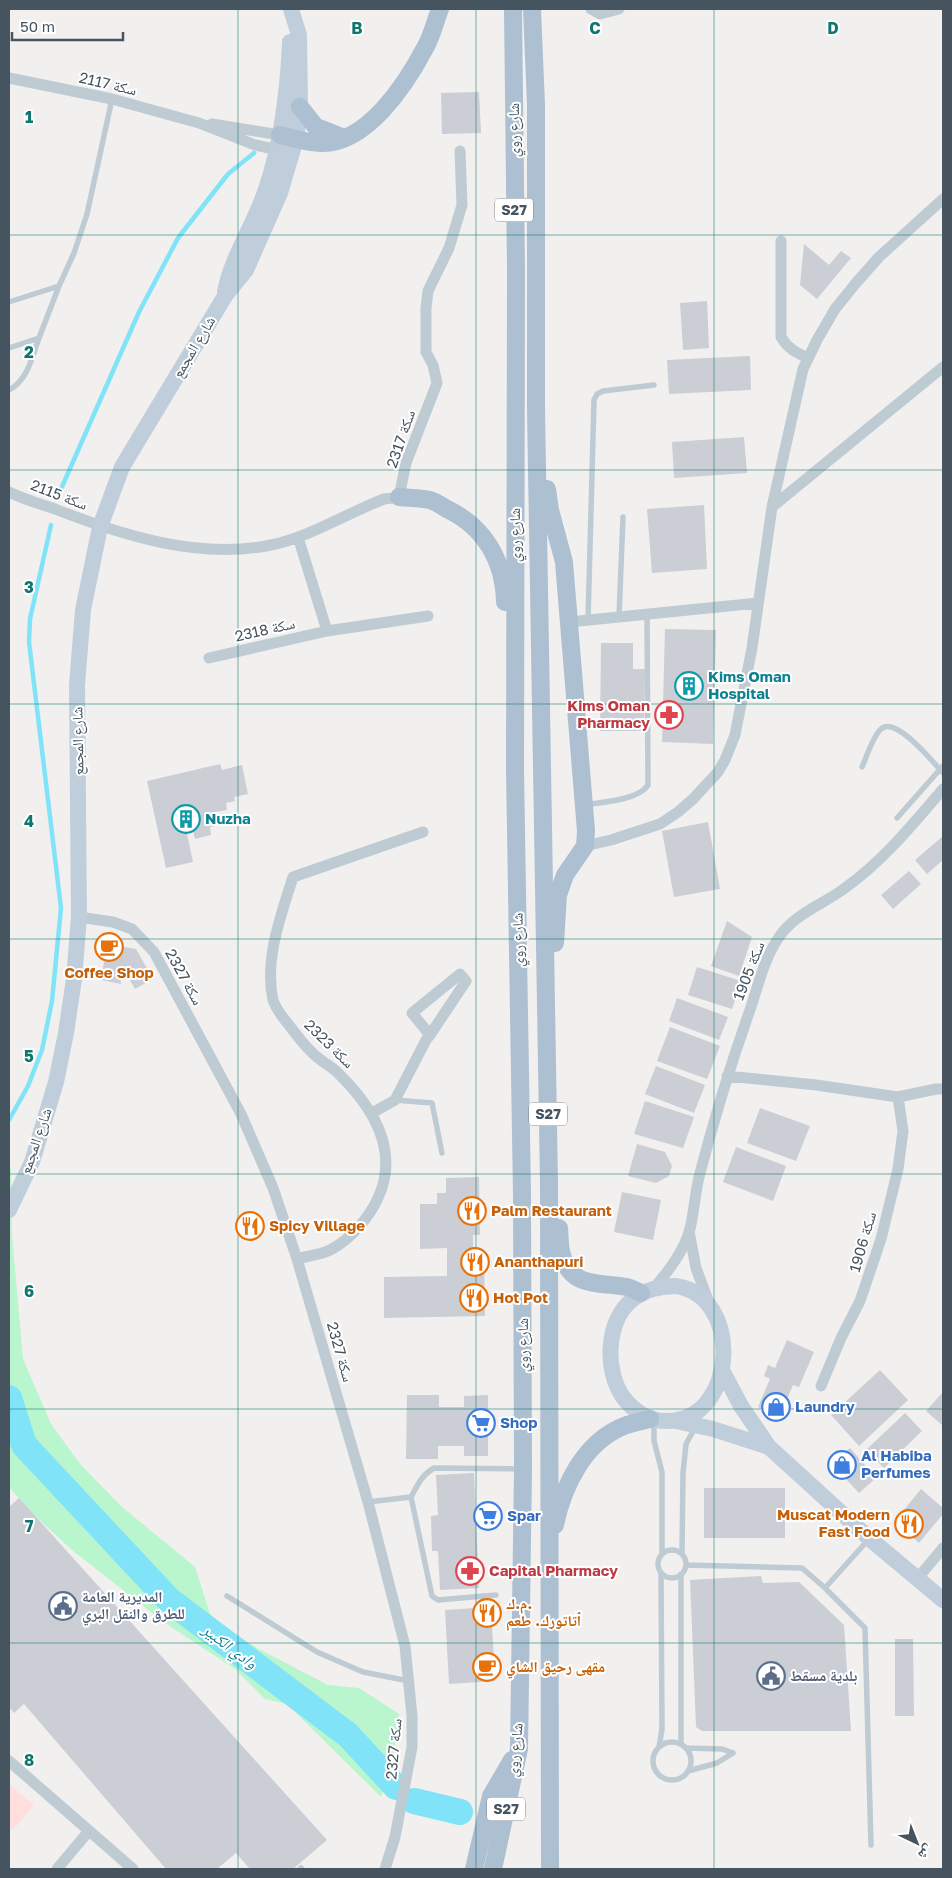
<svg xmlns="http://www.w3.org/2000/svg" width="952" height="1878" font-family="'Golos Text','Noto Naskh Arabic',sans-serif">
<rect width="100%" height="100%" fill="#f2efef"/>
<path fill="#fedfdd" d="M 9,1784 L 34,1805 L 13,1830 L 9,1827 Z"/>
<path fill="#b9f5cd" d="M 9,1165 L 11,1168 L 12,1235 L 23,1359 L 51,1424 L 80,1464 L 122,1507 L 195,1567 L 211,1617 L 255,1647 L 328,1685 L 359,1688 L 399,1714 L 392,1766 L 381,1797 L 287,1704 L 265,1699 L 235,1669 L 165,1623 L 72,1550 L 32,1513 L 9,1487 Z"/>
<g fill="none" stroke-linecap="round" stroke-linejoin="round">
<path stroke="#80e3f7" stroke-width="4.5" d="M 61,489 L 139,312 L 178,238 L 228,174 L 254,153
M 9,1120 L 28,1086 L 42,1050 L 52,1001 L 61,908 L 29,642 L 30,619 L 51,525"/>
<path stroke="#80e3f7" stroke-width="26" d="M 9,1398 L 24,1445 L 169,1600 L 348,1735 L 396,1787
M 414,1801 L 460,1812"/>
</g>
<path fill="#cbced5" d="M 479,92 L 481,133 L 442,134 L 441,93 Z
M 804,244 L 829,265 L 841,251 L 851,258 L 817,299 L 800,285 Z
M 707,301 L 709,348 L 683,350 L 680,303 Z
M 750,356 L 751,390 L 669,394 L 667,360 Z
M 744,437 L 747,473 L 674,478 L 672,442 Z
M 704,505 L 707,569 L 652,573 L 647,509 Z
M 665,629 L 716,630 L 713,744 L 662,742 Z
M 601,643 L 633,643 L 633,669 L 645,669 L 644,731 L 600,731 Z
M 220,764 L 222,770 L 242,765 L 248,794 L 234,797 L 235,801 L 226,803 L 227,810 L 216,812 L 219,825 L 210,827 L 211,835 L 195,839 L 192,827 L 186,829 L 193,862 L 166,868 L 147,781 Z
M 708,822 L 720,889 L 674,897 L 662,831 Z
M 943,836 L 943,860 L 927,874 L 915,860 Z
M 909,871 L 921,884 L 893,909 L 881,895 Z
M 727,921 L 752,937 L 739,976 L 711,966 Z
M 107,944 L 136,949 L 153,979 L 135,989 L 125,971 L 120,972 L 121,984 L 101,980 Z
M 697,967 L 741,981 L 732,1009 L 688,995 Z
M 677,998 L 728,1017 L 719,1040 L 669,1021 Z
M 670,1027 L 720,1046 L 707,1079 L 657,1061 Z
M 656,1066 L 705,1085 L 694,1113 L 645,1094 Z
M 645,1101 L 694,1117 L 683,1148 L 634,1134 Z
M 760,1108 L 810,1126 L 796,1161 L 747,1143 Z
M 637,1144 L 665,1152 L 672,1166 L 669,1176 L 656,1183 L 628,1176 Z
M 736,1147 L 786,1166 L 773,1201 L 723,1182 Z
M 479,1177 L 480,1235 L 473,1235 L 473,1256 L 484,1256 L 485,1316 L 384,1318 L 384,1277 L 447,1276 L 447,1248 L 420,1249 L 420,1204 L 437,1204 L 437,1193 L 446,1193 L 446,1178 Z
M 622,1192 L 661,1200 L 653,1240 L 614,1232 Z
M 787,1340 L 814,1352 L 799,1387 L 793,1385 L 780,1416 L 758,1407 L 770,1379 L 764,1376 L 768,1365 L 775,1368 Z
M 880,1370 L 908,1400 L 859,1446 L 831,1415 Z
M 943,1392 L 943,1426 L 926,1411 Z
M 407,1395 L 439,1395 L 439,1407 L 464,1407 L 464,1396 L 488,1395 L 488,1456 L 464,1456 L 464,1446 L 438,1446 L 438,1459 L 406,1459 Z
M 905,1413 L 922,1431 L 884,1468 L 866,1450 Z
M 850,1448 L 876,1478 L 859,1493 L 832,1464 Z
M 474,1473 L 479,1588 L 440,1590 L 438,1551 L 432,1551 L 431,1516 L 438,1515 L 436,1475 Z
M 704,1488 L 785,1488 L 785,1538 L 704,1538 Z
M 921,1489 L 943,1508 L 943,1514 L 919,1543 L 894,1522 Z
M 19,1498 L 327,1840 L 293,1869 L 250,1869 L 236,1853 L 217,1869 L 166,1869 L 24,1704 L 14,1713 L 9,1707 L 9,1507 Z
M 761,1576 L 763,1583 L 799,1582 L 844,1625 L 851,1731 L 702,1731 L 696,1727 L 690,1580 Z
M 491,1607 L 495,1681 L 449,1684 L 445,1610 Z
M 895,1639 L 913,1639 L 914,1716 L 895,1716 Z"/>
<g fill="none" stroke-linecap="round" stroke-linejoin="round">
<path stroke="#becbd3" stroke-width="5.5" d="M 9,302 L 59,286 L 74,253 L 87,214 L 112,99
M 9,348 L 39,338 L 59,286
M 9,390 C 28,380 32,357 39,338
M 619,617 L 623,517
M 588,621 L 594,400 L 597,394 L 603,391 L 654,385
M 862,767 C 866,758 873,736 881,729 C 895,715 933,762 943,773
M 586,805 C 602,802 639,800 648,785 L 647,615
M 897,818 L 943,766
M 395,1100 L 432,1103 L 442,1153
M 654,1422 L 654,1441 L 662,1472 L 662,1553
M 411,1497 C 418,1484 422,1475 434,1468 L 521,1469
M 368,1502 L 411,1497 L 432,1596 L 438,1600 L 496,1595
M658 1564a14 14 0 1 1 28 0a14 14 0 1 1-28 0Z
M 682,1554 L 683,1473 L 686,1444 L 696,1426
M 686,1565 L 802,1568 L 825,1588 L 865,1628 L 871,1845
M 825,1588 L 868,1540
M 227,1596 L 317,1652 L 363,1672 L 409,1681
M653 1761a19 19 0 1 1 38 0a19 19 0 1 1-38 0Z
M 681,1744 L 681,1574
M 659,1747 L 662,1729 L 661,1573
M 686,1748 L 722,1749 L 733,1753
M 688,1771 L 717,1763 L 733,1753
M 301,1868 L 302,1869"/>
<path stroke="#becbd3" stroke-width="11" d="M 591,9 L 600,14 L 619,9
M 9,78 L 112,99 L 199,123 L 255,145 L 284,151
M 212,124 L 280,135
M 781,241 L 781,337 C 788,349 797,353 808,358
M 9,492 C 23,499 40,504 55,509 C 121,535 199,560 271,545 C 307,538 348,513 384,499 L 399,497 L 406,463 L 437,383 L 433,365 L 426,352 L 426,308 L 428,291 L 449,248 L 462,205 L 460,151
M 772,507 L 943,367
M 569,622 L 758,603
M 327,631 L 428,616
M 209,658 L 327,631 L 298,537
M 585,846 L 611,840 L 660,824 L 678,812 L 693,799 L 718,772 L 725,760 L 735,735 L 752,648 L 772,507 L 803,369 L 817,340 L 835,309 L 856,283 L 879,257 L 943,199
M 79,917 L 113,922 L 132,929 L 154,952 L 241,1114 L 273,1188 L 297,1259 L 368,1502 L 405,1646 L 412,1716 L 412,1747 L 395,1837 L 385,1869
M 727,1076 L 816,1085 L 898,1097 L 936,1089 L 943,1089
M 372,1113 L 395,1100 L 426,1040 L 430,1035 L 466,981 L 460,974 L 412,1013 L 430,1035
M 689,1231 L 696,1268 L 709,1303
M 297,1259 C 307,1256 320,1255 330,1250 C 350,1240 369,1218 378,1198 C 400,1150 372,1106 338,1073 C 332,1067 324,1063 317,1057 C 307,1049 299,1038 292,1029 C 285,1020 276,1010 273,1000 C 264,960 281,915 293,877 L 423,832
M 655,1287 C 669,1270 684,1251 690,1229 C 694,1212 695,1194 699,1177 C 714,1119 731,1063 751,1007 C 759,983 764,959 779,937 C 794,914 824,904 845,888 C 883,861 913,824 943,789
M 821,1386 L 841,1338 L 860,1301 L 881,1239 L 898,1169 L 903,1131 L 898,1097
M 917,1579 L 943,1548
M 9,1761 L 133,1869
M 57,1869 L 88,1832"/>
<path stroke="#c0cedb" stroke-width="16" d="M 225,292 C 232,255 255,224 266,189 C 281,145 288,88 290,42
M 9,1210 L 32,1162 L 56,1082 L 66,1033 L 74,979 L 79,917 L 77,685 L 83,610 L 100,527 L 122,467 L 225,296 L 246,270 L 280,193 L 296,139 L 300,107 L 299,35 L 291,9
M 675,1286 C 743,1294 738,1420 668,1421 C 650,1422 633,1411 623,1397 C 604,1370 606,1320 633,1299 C 646,1289 659,1287 675,1286 Z
M 722,1370 L 741,1406 L 769,1447 L 870,1539 L 943,1600
M 676,1421 L 713,1429 L 769,1447"/>
<path stroke="#acc0d2" stroke-width="18" d="M 532,9 L 536,105 L 536,410 L 549,1183 L 550,1869
M 300,107 L 316,127 L 344,138
M 280,135 C 293,138 307,143 321,143 C 367,144 406,84 425,48 C 432,36 435,22 440,9
M 547,489 L 550,510 L 564,562 L 586,831 L 585,846 L 565,875 L 558,895 L 555,943
M 399,497 C 409,498 420,498 430,500 C 436,502 442,506 447,509 C 485,527 504,561 505,602
M 559,1228 C 560,1236 559,1247 562,1255 C 571,1289 601,1282 627,1287 C 632,1288 636,1291 641,1293
M 555,1525 C 563,1486 584,1442 624,1426 C 632,1423 642,1421 650,1419
M 474,1869 L 491,1796 L 512,1760
M 493,1869 L 519,1749 L 523,1469 L 522,1195 L 515,770 L 516,270 L 513,9"/>
</g>
<path fill="none" stroke="#0f766e" stroke-width="1" stroke-opacity="0.55" d="M 238,9 L 238,1869M 476,9 L 476,1869M 714,9 L 714,1869M 9,235 L 943,235M 9,470 L 943,470M 9,704 L 943,704M 9,939 L 943,939M 9,1174 L 943,1174M 9,1409 L 943,1409M 9,1643 L 943,1643"/>
<defs>
<symbol id="building-ring" viewBox="-11 -11 22 22"><circle r="9.5" fill="#fff" stroke="#0f9aa8" stroke-width="1.5"/><path d="M-4-6H4V6H1V3H-1V6H-4ZM-2.5-4.3h1.7v1.8h-1.7ZM.8-4.3h1.7v1.8H.8ZM-2.5-1h1.7V.8h-1.7ZM.8-1h1.7V.8H.8Z" fill="#0f9aa8"/></symbol>
<symbol id="pharmacy-ring" viewBox="-11 -11 22 22"><circle r="9.5" fill="#fff" stroke="#e0444e" stroke-width="1.5"/><path d="M-2-6h4v4h4v4h-4v4h-4v-4h-4v-4h4Z" fill="#e0444e"/></symbol>
<symbol id="cafe-ring" viewBox="-11 -11 22 22"><circle r="9.5" fill="#fff" stroke="#e8710a" stroke-width="1.5"/><path d="M-5.5-4.5H6V0H3Q3 3.5 0 3.5H-2.5Q-5.5 3.5-5.5 0ZM3-3.2v2h1.7v-2ZM-6 4.5H4V6H-6Z" fill="#e8710a"/></symbol>
<symbol id="restaurant-ring" viewBox="-11 -11 22 22"><circle r="9.5" fill="#fff" stroke="#e8710a" stroke-width="1.5"/><path d="M-5-6h1v4h1v-4h1v4h1v-4h1v5L-1.5 .5V6h-2V.5L-5-1ZM5-6V6H3V1.5H1.5Q1.5-4 5-6Z" fill="#e8710a"/></symbol>
<symbol id="shop-ring" viewBox="-11 -11 22 22"><circle r="9.5" fill="#fff" stroke="#3f7fe0" stroke-width="1.5"/><path d="M-5-2.5h2.3a2.7 3.5 0 0 1 5.4 0H5L5.5 6h-11ZM-1.5-2.5h3a1.5 2.3 0 0 0-3 0Z" fill="#3f7fe0"/></symbol>
<symbol id="supermarket-ring" viewBox="-11 -11 22 22"><circle r="9.5" fill="#fff" stroke="#3f7fe0" stroke-width="1.5"/><path d="M-6-5.5h2.5l.6 2H6L4.5 2H-2.5L-4.4-4H-6ZM-1.5 3.2a1.3 1.3 0 1 0 .1 0ZM3 3.2a1.3 1.3 0 1 0 .1 0Z" fill="#3f7fe0"/></symbol>
<symbol id="civic-ring" viewBox="-11 -11 22 22"><circle r="9.5" fill="#fff" stroke="#5c6f8a" stroke-width="1.5"/><path d="M-.6-6.5H3V-4.5H.6V-3L4-1V1h2V6H-6V1h2V-1L-.6-3ZM-1.2 2.5V6h2.4V2.5Z" fill="#5c6f8a"/></symbol>
</defs>
<g fill-rule="evenodd">
<use href="#building-ring" x="673" y="670" width="32" height="32"/>
<use href="#pharmacy-ring" x="653" y="699" width="32" height="32"/>
<use href="#building-ring" x="170" y="803" width="32" height="32"/>
<use href="#cafe-ring" x="93" y="931" width="32" height="32"/>
<use href="#restaurant-ring" x="456" y="1195" width="32" height="32"/>
<use href="#restaurant-ring" x="234" y="1210" width="32" height="32"/>
<use href="#restaurant-ring" x="459" y="1246" width="32" height="32"/>
<use href="#restaurant-ring" x="458" y="1282" width="32" height="32"/>
<use href="#shop-ring" x="760" y="1391" width="32" height="32"/>
<use href="#supermarket-ring" x="465" y="1407" width="32" height="32"/>
<use href="#shop-ring" x="826" y="1449" width="32" height="32"/>
<use href="#supermarket-ring" x="472" y="1500" width="32" height="32"/>
<use href="#restaurant-ring" x="893" y="1508" width="32" height="32"/>
<use href="#pharmacy-ring" x="454" y="1555" width="32" height="32"/>
<use href="#civic-ring" x="47" y="1590" width="32" height="32"/>
<use href="#restaurant-ring" x="471" y="1597" width="32" height="32"/>
<use href="#cafe-ring" x="471" y="1651" width="32" height="32"/>
<use href="#civic-ring" x="755" y="1660" width="32" height="32"/>
</g>
<g text-anchor="middle" stroke-width="4" stroke-linejoin="round" paint-order="stroke">
<g fill="#fff" stroke="#7d878f" stroke-width="1">
<rect x="495" y="198.5" width="38" height="23" rx="4"/>
<rect x="529" y="1102.5" width="38" height="23" rx="4"/>
<rect x="487" y="1797.5" width="38" height="23" rx="4"/>
</g>
<g font-size="14" font-weight="bold" fill="#45545f">
<text x="514" y="215">S27</text>
<text x="548" y="1119">S27</text>
<text x="506" y="1814">S27</text>
</g>
<g font-size="15" fill="#45545f" stroke="#fff">
<text transform="translate(108 84) rotate(13)" y="5">سكة 2117</text>
<text transform="translate(514 130) rotate(-90)" y="5">شارع روي</text>
<text transform="translate(194 347) rotate(-59)" y="5">شارع المجمع</text>
<text transform="translate(401 439) rotate(-71)" y="5">سكة 2317</text>
<text transform="translate(59 495) rotate(21)" y="5">سكة 2115</text>
<text transform="translate(515 535) rotate(-90)" y="5">شارع روي</text>
<text transform="translate(265 630) rotate(-13)" y="5">سكة 2318</text>
<text transform="translate(78 741) rotate(-91)" y="5">شارع المجمع</text>
<text transform="translate(518 940) rotate(-91)" y="5">شارع روي</text>
<text transform="translate(749 971) rotate(-69)" y="5">سكة 1905</text>
<text transform="translate(184 977) rotate(61)" y="5">سكة 2327</text>
<text transform="translate(329 1044) rotate(44)" y="5">سكة 2323</text>
<text transform="translate(36 1141) rotate(-71)" y="5">شارع المجمع</text>
<text transform="translate(863 1242) rotate(-74)" y="5">سكة 1906</text>
<text transform="translate(523 1345) rotate(-90)" y="5">شارع روي</text>
<text transform="translate(340 1352) rotate(74)" y="5">سكة 2327</text>
<text transform="translate(394 1749) rotate(-85)" y="5">سكة 2327</text>
<text transform="translate(515 1750) rotate(-84)" y="5">شارع روي</text>
</g>
<g font-size="15" font-weight="bold" fill="#0d838f" stroke="#fff" text-anchor="start">
<text x="708" y="682">Kims Oman<tspan x="708" dy="17">Hospital</tspan></text>
<text x="205" y="824">Nuzha</text>
</g>
<g font-size="15" font-weight="bold" fill="#be3a42" stroke="#fff" text-anchor="end">
<text x="650" y="711">Kims Oman<tspan x="650" dy="17">Pharmacy</tspan></text>
<text x="489" y="1576" text-anchor="start">Capital Pharmacy</text>
</g>
<g font-size="15" font-weight="bold" fill="#c56008" stroke="#fff" text-anchor="start">
<text x="109" y="978" text-anchor="middle">Coffee Shop</text>
<text x="491" y="1216">Palm Restaurant</text>
<text x="269" y="1231">Spicy Village</text>
<text x="494" y="1267">Ananthapuri</text>
<text x="493" y="1303">Hot Pot</text>
<text x="890" y="1520" text-anchor="end">Muscat Modern<tspan x="890" dy="17">Fast Food</tspan></text>
<text x="506" y="1609">م.ك.<tspan x="506" dy="17">ٱتاتورك. طعم</tspan></text>
<text x="506" y="1672">مقهى رحيق الشاي</text>
</g>
<g font-size="15" font-weight="bold" fill="#366cbe" stroke="#fff" text-anchor="start">
<text x="795" y="1412">Laundry</text>
<text x="500" y="1428">Shop</text>
<text x="861" y="1461">Al Habiba<tspan x="861" dy="17">Perfumes</tspan></text>
<text x="507" y="1521">Spar</text>
</g>
<g font-size="15" font-weight="bold" fill="#4e5e75" stroke="#fff" text-anchor="start">
<text x="82" y="1602">المديرية العامة<tspan x="82" dy="17">للطرق والنقل البري</tspan></text>
<text x="790" y="1681">بلدية مسقط</text>
</g>
<g font-size="16" font-style="italic" fill="#037e96" stroke="#fff">
<text transform="translate(230 1646) rotate(37)" y="6">وادي الكبير</text>
</g>
</g>
<g font-size="16" text-anchor="middle" font-weight="bold" fill="#0f766e" stroke="#fff" stroke-width="4" stroke-linejoin="round" paint-order="stroke">
<text x="357" y="34">B</text>
<text x="595" y="34">C</text>
<text x="833" y="34">D</text>
<text x="29" y="123">1</text>
<text x="29" y="358">2</text>
<text x="29" y="593">3</text>
<text x="29" y="827">4</text>
<text x="29" y="1062">5</text>
<text x="29" y="1297">6</text>
<text x="29" y="1532">7</text>
<text x="29" y="1766">8</text>
</g>
<rect width="952" height="1878" fill="none" stroke="#45545f" stroke-width="20"/>
<g transform="translate(917 1843) rotate(137)" stroke="#ffffff" stroke-width="4" paint-order="stroke">
<path d="M0-4L9 19L0 12L-9 19Z" fill="#45545f"/>
<text y="-8" font-size="14" font-weight="bold" text-anchor="middle" fill="#45545f">ش</text>
</g>
<path d="M12 32v8h111v-8" fill="none" stroke="#45545f" stroke-width="2.5"/>
<text x="20" y="32" font-size="15" fill="#45545f" stroke="#ffffff" stroke-width="4" paint-order="stroke">50 m</text>
</svg>
